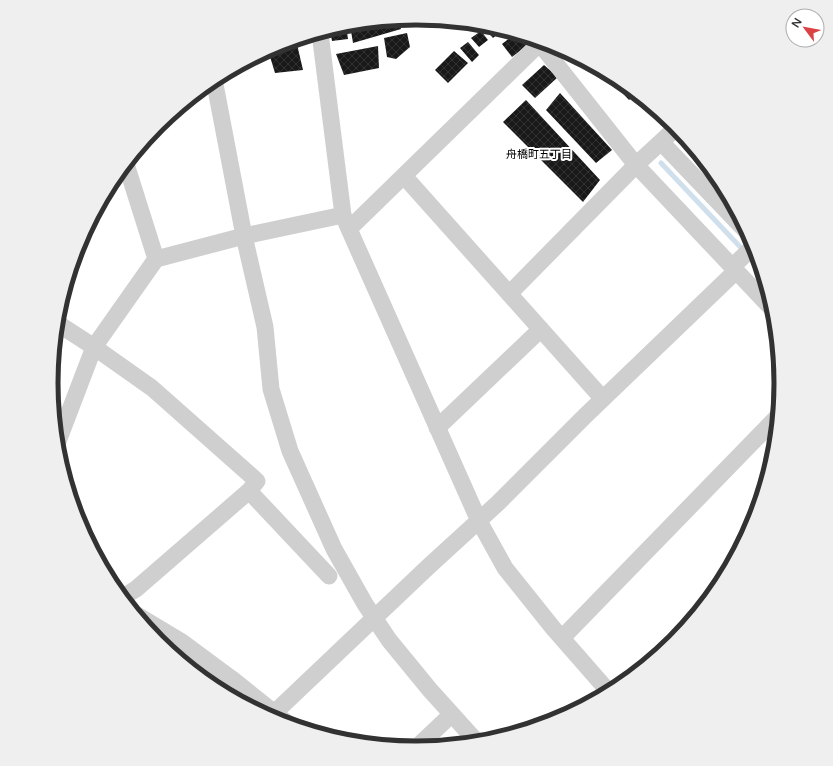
<svg xmlns="http://www.w3.org/2000/svg" width="833" height="766" font-family="'Varela Round','Noto Sans JP',sans-serif">
<defs>
<pattern id="building-cross-hatch" width="8" height="8" patternUnits="userSpaceOnUse"><rect width="8" height="8" fill="#191919"/><path d="M0 0l8 8M0 8l8-8" fill="none" stroke="#323232"/></pattern>
</defs>
<rect width="100%" height="100%" fill="#fff"/>
<g fill="none" stroke-linecap="round" stroke-linejoin="round">
<path stroke="#d0dfec" stroke-width="5" d="M 661,163 L 761,269"/>
</g>
<path fill="url(#building-cross-hatch)" d="M 398,20 L 401,29 L 353,43 L 350,25 Z
M 346,25 L 348,39 L 332,41 L 330,30 Z
M 483,25 L 488,25 L 503,30 L 493,38 L 482,26 Z
M 481,31 L 488,40 L 479,47 L 471,38 Z
M 407,33 L 410,47 L 396,59 L 387,57 L 384,38 Z
M 516,33 L 522,36 L 529,44 L 512,57 L 502,44 Z
M 296,40 L 303,70 L 275,73 L 268,50 L 277,46 Z
M 468,42 L 479,55 L 472,62 L 460,48 Z
M 378,46 L 379,68 L 344,75 L 336,54 Z
M 454,51 L 468,63 L 448,83 L 435,70 Z
M 544,65 L 558,77 L 535,98 L 522,85 Z
M 616,78 L 619,80 L 636,94 L 629,100 L 612,82 Z
M 560,93 L 612,150 L 596,163 L 546,110 Z
M 526,100 L 600,180 L 583,202 L 503,122 Z"/>
<g fill="none" stroke-linecap="round" stroke-linejoin="round">
<path stroke="#cfcfcf" stroke-width="17" d="M 320,33 L 343,215 L 349,229 L 479,521 L 505,568 L 553,628 L 609,692
M 537,40 L 636,165 L 775,312
M 214,79 L 244,236 L 265,327 L 271,389 L 290,451 L 334,549 L 365,604 L 389,640 L 430,690 L 477,742
M 661,142 L 749,234
M 126,164 L 156,259
M 404,176 L 603,399
M 349,229 L 542,41
M 732,267 L 754,246
M 509,294 L 636,165 L 677,127
M 57,323 L 94,347 L 152,388 L 257,481 L 249,491 L 136,589 L 123,597
M 437,428 L 541,329
M 57,444 L 94,347 L 156,259 L 244,236 L 343,215
M 249,491 L 329,576
M 137,615 L 182,642 L 232,679 L 287,723
M 562,638 L 778,416
M 270,717 L 428,567 L 498,503 L 586,415 L 736,271
M 416,748 L 452,714"/>
</g>
<g text-anchor="middle" stroke-width="4" stroke-linejoin="round" paint-order="stroke">
<g font-size="11" fill="#000" stroke="#fff">
<text x="539" y="158">舟橋町五丁目</text>
</g>
</g>
<path d="M0 0H833V766H0ZM58 383a358 358 0 1 1 716 0a358 358 0 1 1-716 0Z" fill="#efefef" fill-rule="evenodd"/>
<path fill="none" stroke="#323232" stroke-width="5" d="M58 383a358 358 0 1 1 716 0a358 358 0 1 1-716 0Z"/>
<g transform="translate(805 28) rotate(302)"><circle r="19" fill="#ffffff" stroke="#adadad"/>
<path d="M0-3L7 15L0 10L-7 15Z" fill="#db4245"/>
<text y="-6" font-size="11" font-weight="bold" text-anchor="middle" fill="#323232">N</text>
</g>
</svg>
